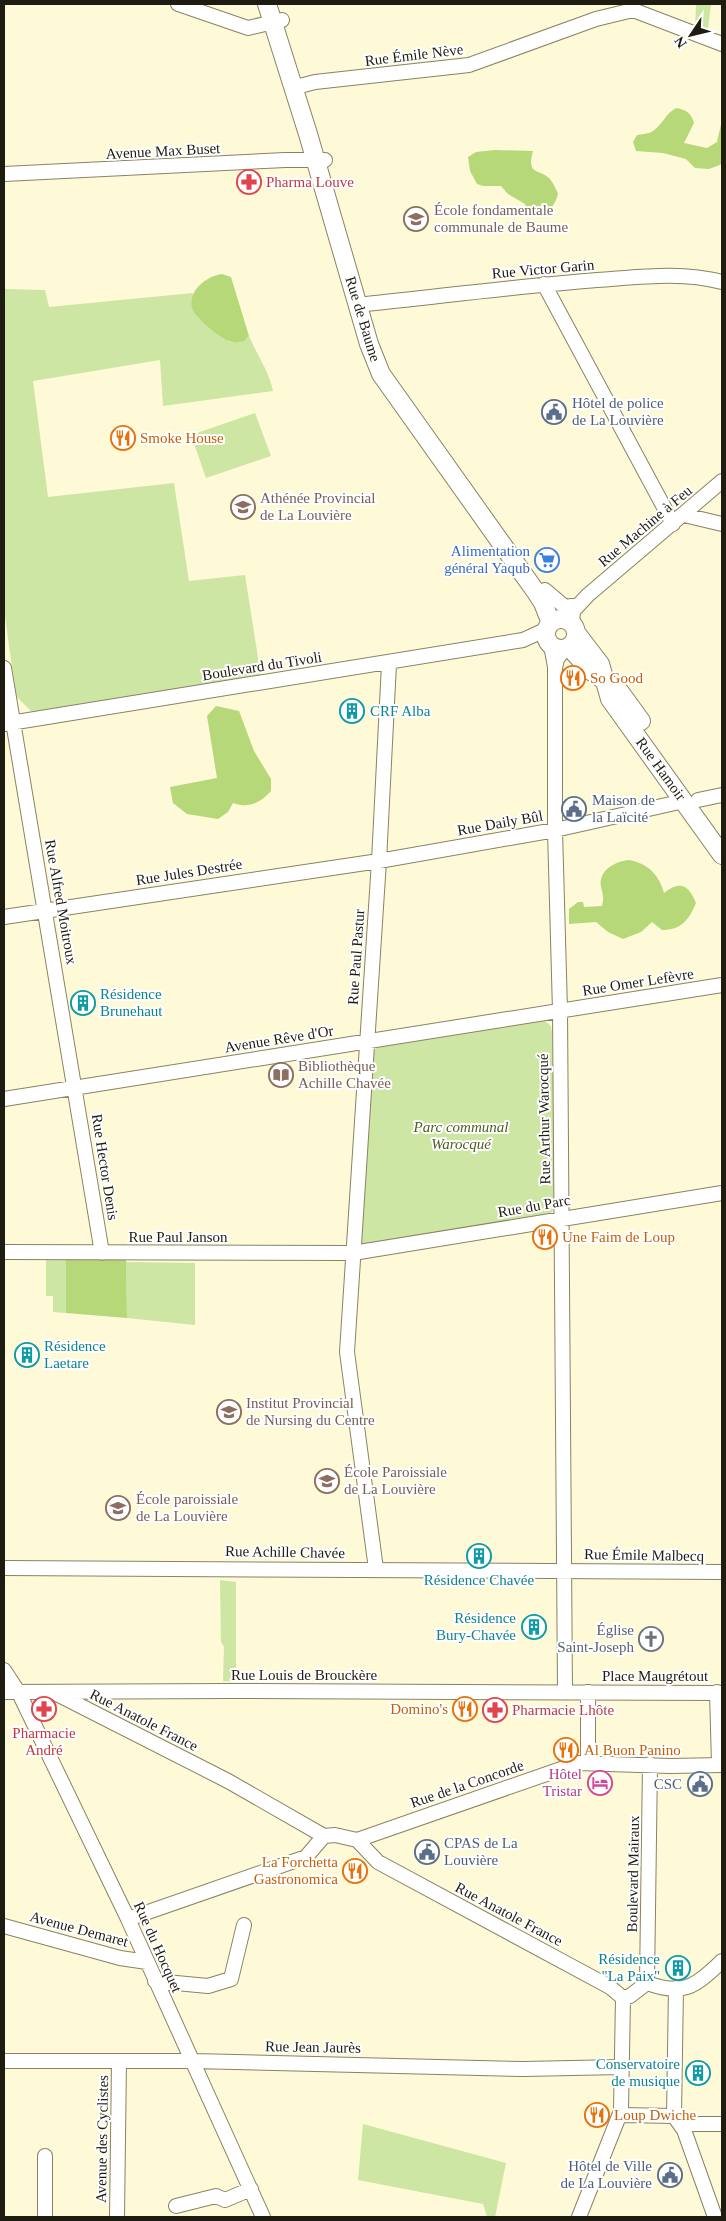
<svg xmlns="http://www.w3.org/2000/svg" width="726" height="2221" font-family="Georgia,serif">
<rect width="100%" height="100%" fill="#fef9d7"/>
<path fill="#cde6a3" d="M 696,4 L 711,4 L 707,38 L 695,32 Z
M 4,289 L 45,290 L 49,307 L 193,293 L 192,308 L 198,317 L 230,342 L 244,341 L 249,336 C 257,355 269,371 273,391 L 163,406 L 160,360 L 33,381 L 48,497 L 174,483 L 189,581 L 245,575 L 262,683 L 111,706 L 31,711 L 16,696 L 4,609 Z
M 255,413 L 271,456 L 206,478 L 191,435 Z
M 544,1020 L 551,1026 L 552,1033 L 556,1208 L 547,1216 L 364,1247 L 360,1238 L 372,1052 L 381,1044 Z
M 46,1259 L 66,1259 L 66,1313 L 53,1312 L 53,1296 L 46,1296 Z
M 126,1262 L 195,1263 L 195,1325 L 127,1318 Z
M 220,1580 L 236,1582 L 236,1682 L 223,1681 L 224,1647 L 221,1642 Z
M 363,2124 L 506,2163 L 495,2217 L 487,2217 L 483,2204 L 358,2180 Z"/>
<path fill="#b6d878" d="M 676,108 C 687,110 691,113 694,123 L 684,143 L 707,148 L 717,142 L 722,120 L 722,164 L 709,169 L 695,168 L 686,159 L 663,153 L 636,151 L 633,142 L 637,135 C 642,134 649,134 653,131 C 663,124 665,114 676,108 Z
M 495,150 L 533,151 C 526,176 539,168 550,179 C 553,183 556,189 558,194 C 555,206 547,215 535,217 L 528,213 L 525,204 L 508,194 L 501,186 L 483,186 L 477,184 L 470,171 L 468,157 L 476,152 Z
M 222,274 L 231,277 L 249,336 L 244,341 C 240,342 233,343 229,341 C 220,338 194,317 192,308 C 188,290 207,276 222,274 Z
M 216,706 L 239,711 L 254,751 L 271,779 L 271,791 C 260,803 249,809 233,803 L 228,812 L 218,819 L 187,814 L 173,803 L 170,787 L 217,778 L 207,716 Z
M 629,860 C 649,864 659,875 664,893 C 680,881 688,884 696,903 C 689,920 681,930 662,930 L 652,922 L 641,932 L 623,939 L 608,932 L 596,922 L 569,924 L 569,909 L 578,902 L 583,902 L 584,907 L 602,906 C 604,898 603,895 601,887 C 598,870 616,861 629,860 Z
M 66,1259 L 126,1260 L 127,1318 L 66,1313 Z"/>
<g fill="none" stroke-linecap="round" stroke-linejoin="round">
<defs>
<path id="minor" d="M 178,4 L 248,28 L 282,20
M 292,88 L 315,82 L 469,65 L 596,19 L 633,10 L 722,44
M 4,174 L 285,160 L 325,160
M 544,284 L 673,524
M 366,304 C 443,296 520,286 597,280 C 640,277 681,271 722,282
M 684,515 L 722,524
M 545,590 L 565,607 L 572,606
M 572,623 L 573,611 L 588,595 L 722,481
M 551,645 L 555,667
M 565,649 L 557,659 L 555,668 L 555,830 L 560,1011 L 565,1692
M 4,668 L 102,1253
M 4,724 L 523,640 L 547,629
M 698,800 L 722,795
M 4,917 L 379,861 L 555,830 L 684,801
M 4,1099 L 722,985
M 4,1252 L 353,1253 L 722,1193
M 4,1568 L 722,1572
M 376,1569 L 347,1352 L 379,861 L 389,664
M 4,1670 L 19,1693 L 128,1919 L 263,2217
M 4,1692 L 229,1691 L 722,1693
M 588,1692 L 588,1763
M 717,1692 L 719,1764
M 57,1694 L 228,1781 L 324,1836
M 324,1836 L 335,1835 L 357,1840 L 378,1862 L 610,1987 L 623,1998
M 357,1840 L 578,1763 L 670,1766 L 722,1765
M 128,1919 L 306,1857 L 324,1836
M 4,1926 L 120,1958 L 147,1962
M 155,1981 L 208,1986 L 231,1979 L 244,1925
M 647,1983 L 650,1764
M 647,1983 C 685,1997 696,1985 722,1961
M 4,2061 L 193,2061 L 523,2069 L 622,2067
M 620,2115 L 674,2116
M 674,2116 L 676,1988
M 674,2116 L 684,2130 L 715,2217
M 680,2124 L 722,2124
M 176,2206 L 216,2196 L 225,2200 L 251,2189
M 45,2217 L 45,2156
M 117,2217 L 119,2061
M 579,2217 L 621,2111 L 623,1998 L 630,1996 L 647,1983"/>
<path id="major" d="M 267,4 L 308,134 L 369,344 L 381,374 L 536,592 L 543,603 L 551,623
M546 634a15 15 0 1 1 30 0a15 15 0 1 1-30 0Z
M 577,634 L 600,664 L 610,699 L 722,855
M 569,647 L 591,671 L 620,692 L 641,721"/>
</defs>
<use href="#minor" stroke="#888364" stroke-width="16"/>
<use href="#major" stroke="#888364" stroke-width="20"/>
<use href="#minor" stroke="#fff" stroke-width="14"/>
<use href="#major" stroke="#fff" stroke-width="18"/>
</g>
<defs>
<symbol id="pharmacy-ring" viewBox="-11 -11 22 22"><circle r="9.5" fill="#fff" stroke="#e0444e" stroke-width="1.5"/><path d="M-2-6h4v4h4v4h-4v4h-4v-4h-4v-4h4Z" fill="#e0444e"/></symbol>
<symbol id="school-ring" viewBox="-11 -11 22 22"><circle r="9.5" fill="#fff" stroke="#8d6e63" stroke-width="1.5"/><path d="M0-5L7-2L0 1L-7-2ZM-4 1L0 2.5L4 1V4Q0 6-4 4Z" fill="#8d6e63"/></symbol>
<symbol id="civic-ring" viewBox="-11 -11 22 22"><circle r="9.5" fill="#fff" stroke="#5c6f8a" stroke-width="1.5"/><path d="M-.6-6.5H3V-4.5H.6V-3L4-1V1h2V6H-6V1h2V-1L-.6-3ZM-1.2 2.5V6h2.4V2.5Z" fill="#5c6f8a"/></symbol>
<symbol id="restaurant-ring" viewBox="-11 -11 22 22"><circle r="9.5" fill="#fff" stroke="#e8710a" stroke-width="1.5"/><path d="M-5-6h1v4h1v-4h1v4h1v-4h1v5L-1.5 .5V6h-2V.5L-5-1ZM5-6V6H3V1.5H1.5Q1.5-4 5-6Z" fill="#e8710a"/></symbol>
<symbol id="supermarket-ring" viewBox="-11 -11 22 22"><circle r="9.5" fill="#fff" stroke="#3f7fe0" stroke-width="1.5"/><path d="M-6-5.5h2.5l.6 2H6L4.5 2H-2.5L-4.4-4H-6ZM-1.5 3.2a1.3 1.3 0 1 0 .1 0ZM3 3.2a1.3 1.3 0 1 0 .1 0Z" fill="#3f7fe0"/></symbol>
<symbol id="building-ring" viewBox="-11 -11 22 22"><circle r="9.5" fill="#fff" stroke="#0f9aa8" stroke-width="1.5"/><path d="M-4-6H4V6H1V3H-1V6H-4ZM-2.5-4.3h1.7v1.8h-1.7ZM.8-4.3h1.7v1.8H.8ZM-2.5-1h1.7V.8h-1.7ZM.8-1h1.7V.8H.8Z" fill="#0f9aa8"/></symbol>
<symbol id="library-ring" viewBox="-11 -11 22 22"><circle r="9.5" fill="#fff" stroke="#8d6e63" stroke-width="1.5"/><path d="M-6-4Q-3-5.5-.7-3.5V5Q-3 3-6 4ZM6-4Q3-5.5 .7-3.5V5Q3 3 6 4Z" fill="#8d6e63"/></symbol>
<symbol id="university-ring" viewBox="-11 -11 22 22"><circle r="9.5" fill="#fff" stroke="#8d6e63" stroke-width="1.5"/><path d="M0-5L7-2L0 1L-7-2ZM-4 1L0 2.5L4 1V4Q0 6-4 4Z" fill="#8d6e63"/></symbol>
<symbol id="church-ring" viewBox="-11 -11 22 22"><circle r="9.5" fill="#fff" stroke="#6b7280" stroke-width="1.5"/><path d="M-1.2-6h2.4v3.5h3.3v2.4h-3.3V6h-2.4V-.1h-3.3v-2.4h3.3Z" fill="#6b7280"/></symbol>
<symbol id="hotel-ring" viewBox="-11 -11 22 22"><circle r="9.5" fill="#fff" stroke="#d1479c" stroke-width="1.5"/><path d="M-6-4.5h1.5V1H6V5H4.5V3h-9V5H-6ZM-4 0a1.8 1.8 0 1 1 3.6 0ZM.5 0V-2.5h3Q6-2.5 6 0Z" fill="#d1479c"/></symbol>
</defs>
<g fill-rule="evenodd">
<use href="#pharmacy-ring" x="235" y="168" width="28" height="28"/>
<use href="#school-ring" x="402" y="205" width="28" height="28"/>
<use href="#civic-ring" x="540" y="398" width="28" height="28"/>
<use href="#restaurant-ring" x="109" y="424" width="28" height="28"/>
<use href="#school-ring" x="229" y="493" width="28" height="28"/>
<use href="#supermarket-ring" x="533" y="546" width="28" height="28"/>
<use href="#restaurant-ring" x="559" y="664" width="28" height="28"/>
<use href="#building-ring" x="338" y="697" width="28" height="28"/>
<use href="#civic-ring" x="560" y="795" width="28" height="28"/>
<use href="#building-ring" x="69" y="989" width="28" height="28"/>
<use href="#library-ring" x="267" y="1061" width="28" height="28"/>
<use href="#restaurant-ring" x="531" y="1223" width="28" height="28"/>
<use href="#building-ring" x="13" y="1341" width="28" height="28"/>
<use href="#university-ring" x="215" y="1398" width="28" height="28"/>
<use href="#school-ring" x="313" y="1467" width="28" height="28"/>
<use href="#school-ring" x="104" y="1494" width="28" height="28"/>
<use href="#building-ring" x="465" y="1542" width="28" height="28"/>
<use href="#building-ring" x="520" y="1613" width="28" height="28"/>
<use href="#church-ring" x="637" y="1625" width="28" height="28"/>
<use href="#pharmacy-ring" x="30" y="1695" width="28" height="28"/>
<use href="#restaurant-ring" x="451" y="1695" width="28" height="28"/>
<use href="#pharmacy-ring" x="481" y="1696" width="28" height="28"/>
<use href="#restaurant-ring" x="552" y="1736" width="28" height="28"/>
<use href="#hotel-ring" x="586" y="1769" width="28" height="28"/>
<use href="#civic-ring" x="686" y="1770" width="28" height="28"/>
<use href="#civic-ring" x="413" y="1838" width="28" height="28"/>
<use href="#restaurant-ring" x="341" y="1857" width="28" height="28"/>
<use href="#building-ring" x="664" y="1954" width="28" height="28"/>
<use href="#building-ring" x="684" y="2059" width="28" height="28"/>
<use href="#restaurant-ring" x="583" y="2101" width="28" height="28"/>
<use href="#civic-ring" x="656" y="2161" width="28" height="28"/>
</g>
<g text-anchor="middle" stroke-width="4" stroke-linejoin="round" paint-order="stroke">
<g font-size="15" fill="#1e1c10" stroke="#fff">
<text transform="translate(414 55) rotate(-7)" y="5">Rue Émile Nève</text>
<text transform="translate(163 151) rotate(-3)" y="5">Avenue Max Buset</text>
<text transform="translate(543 269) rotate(-5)" y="5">Rue Victor Garin</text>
<text transform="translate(363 319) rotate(73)" y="5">Rue de Baume</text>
<text transform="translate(645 526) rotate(-40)" y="5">Rue Machine à Feu</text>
<text transform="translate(262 666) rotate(-9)" y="5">Boulevard du Tivoli</text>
<text transform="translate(661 769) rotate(54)" y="5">Rue Hamoir</text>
<text transform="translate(500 823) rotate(-10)" y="5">Rue Daily Bûl</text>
<text transform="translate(189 872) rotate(-9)" y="5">Rue Jules Destrée</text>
<text transform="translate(61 902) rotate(80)" y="5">Rue Alfred Moitroux</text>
<text transform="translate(356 957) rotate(-86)" y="5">Rue Paul Pastur</text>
<text transform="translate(638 982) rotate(-9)" y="5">Rue Omer Lefèvre</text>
<text transform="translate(279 1039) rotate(-9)" y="5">Avenue Rêve d'Or</text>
<text transform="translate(544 1119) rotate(-91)" y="5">Rue Arthur Warocqué</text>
<text transform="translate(105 1167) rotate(81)" y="5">Rue Hector Denis</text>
<text transform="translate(534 1206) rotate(-10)" y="5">Rue du Parc</text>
<text x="178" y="1242">Rue Paul Janson</text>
<text transform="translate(285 1552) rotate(1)" y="5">Rue Achille Chavée</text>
<text transform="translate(644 1555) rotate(1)" y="5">Rue Émile Malbecq</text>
<text x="304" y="1680">Rue Louis de Brouckère</text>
<text x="655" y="1681">Place Maugrétout</text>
<text transform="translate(144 1720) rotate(27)" y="5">Rue Anatole France</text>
<text transform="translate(467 1784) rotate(-19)" y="5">Rue de la Concorde</text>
<text transform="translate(633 1874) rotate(-89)" y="5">Boulevard Mairaux</text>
<text transform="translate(509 1914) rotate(28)" y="5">Rue Anatole France</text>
<text transform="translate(79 1929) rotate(15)" y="5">Avenue Demaret</text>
<text transform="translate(158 1947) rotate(66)" y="5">Rue du Hocquet</text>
<text transform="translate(313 2047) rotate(1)" y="5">Rue Jean Jaurès</text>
<text transform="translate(102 2139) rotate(-89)" y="5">Avenue des Cyclistes</text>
</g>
<g font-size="15" fill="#be3a42" stroke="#fff" text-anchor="start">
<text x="266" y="187">Pharma Louve</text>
<text x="512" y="1715">Pharmacie Lhôte</text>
<text x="44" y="1738" text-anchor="middle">Pharmacie<tspan x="44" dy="17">André</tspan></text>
</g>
<g font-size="15" fill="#785e54" stroke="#fff" text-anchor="start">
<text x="434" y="215">École fondamentale<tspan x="434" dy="17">communale de Baume</tspan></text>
<text x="260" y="503">Athénée Provincial<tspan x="260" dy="17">de La Louvière</tspan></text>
<text x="298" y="1071">Bibliothèque<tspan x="298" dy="17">Achille Chavée</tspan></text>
<text x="246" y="1408">Institut Provincial<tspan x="246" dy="17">de Nursing du Centre</tspan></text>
<text x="344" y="1477">École Paroissiale<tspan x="344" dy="17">de La Louvière</tspan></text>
<text x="136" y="1504">École paroissiale<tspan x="136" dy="17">de La Louvière</tspan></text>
</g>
<g font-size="15" fill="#4e5e75" stroke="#fff" text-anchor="start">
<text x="572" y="408">Hôtel de police<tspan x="572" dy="17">de La Louvière</tspan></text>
<text x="592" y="805">Maison de<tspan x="592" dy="17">la Laïcité</tspan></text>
<text x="682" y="1789" text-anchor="end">CSC</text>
<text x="444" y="1848">CPAS de La<tspan x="444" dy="17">Louvière</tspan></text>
<text x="652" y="2171" text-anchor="end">Hôtel de Ville<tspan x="652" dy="17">de La Louvière</tspan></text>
</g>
<g font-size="15" fill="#c56008" stroke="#fff" text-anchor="start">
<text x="140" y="443">Smoke House</text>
<text x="590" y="683">So Good</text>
<text x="562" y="1242">Une Faim de Loup</text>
<text x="448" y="1714" text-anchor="end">Domino's</text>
<text x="584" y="1755">Al Buon Panino</text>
<text x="338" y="1867" text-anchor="end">La Forchetta<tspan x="338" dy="17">Gastronomica</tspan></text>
<text x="614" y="2120">Loup Dwiche</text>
</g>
<g font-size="15" fill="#366cbe" stroke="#fff" text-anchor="end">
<text x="530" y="556">Alimentation<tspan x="530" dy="17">général Yaqub</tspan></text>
</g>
<g font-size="15" fill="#0d838f" stroke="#fff" text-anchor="start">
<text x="370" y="716">CRF Alba</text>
<text x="100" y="999">Résidence<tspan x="100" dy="17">Brunehaut</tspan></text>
<text x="44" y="1351">Résidence<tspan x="44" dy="17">Laetare</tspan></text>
<text x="479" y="1585" text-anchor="middle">Résidence Chavée</text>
<text x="516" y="1623" text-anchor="end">Résidence<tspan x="516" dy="17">Bury-Chavée</tspan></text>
<text x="660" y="1964" text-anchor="end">Résidence<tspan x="660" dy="17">"La Paix"</tspan></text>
<text x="680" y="2069" text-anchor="end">Conservatoire<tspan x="680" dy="17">de musique</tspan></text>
</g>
<g font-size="15" font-style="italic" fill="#4b601e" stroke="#fff">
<text x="461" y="1132">Parc communal<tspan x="461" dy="17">Warocqué</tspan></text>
</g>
<g font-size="15" fill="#5b616d" stroke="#fff" text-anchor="end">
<text x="634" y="1635">Église<tspan x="634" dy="17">Saint-Joseph</tspan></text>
</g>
<g font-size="15" fill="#b23c85" stroke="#fff" text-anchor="end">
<text x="582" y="1779">Hôtel<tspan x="582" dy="17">Tristar</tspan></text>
</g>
</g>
<rect width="726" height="2221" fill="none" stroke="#1e1c10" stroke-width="10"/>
<g transform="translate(691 35) rotate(235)" stroke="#ffffff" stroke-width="4" paint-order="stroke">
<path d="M0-4L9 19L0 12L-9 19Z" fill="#1e1c10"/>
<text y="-8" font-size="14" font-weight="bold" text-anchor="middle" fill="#1e1c10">N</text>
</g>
</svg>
